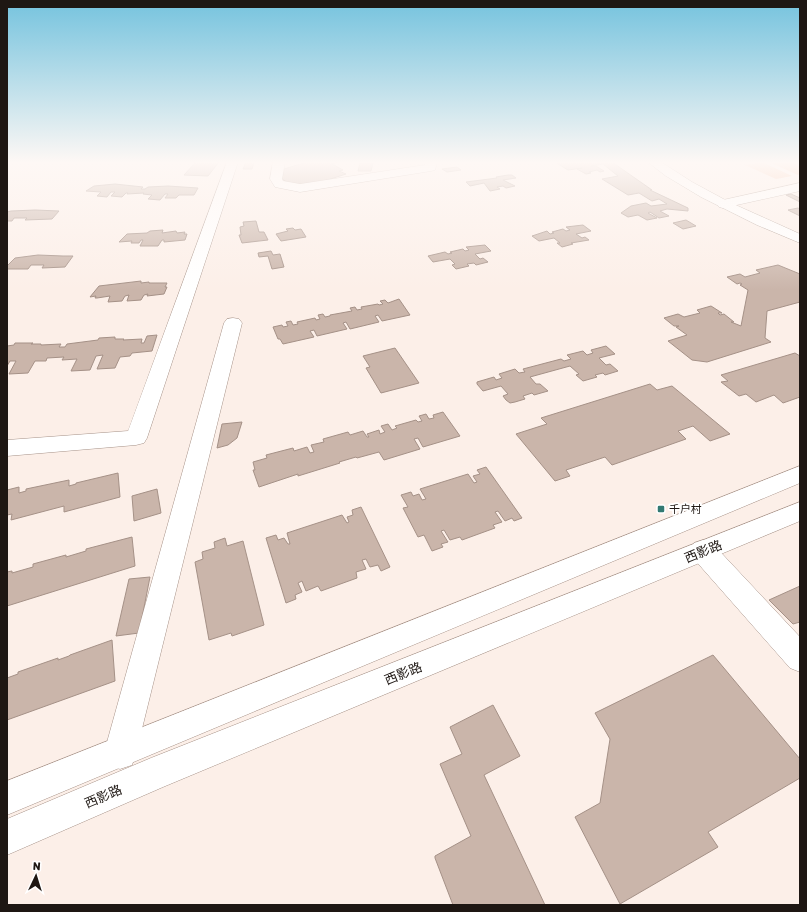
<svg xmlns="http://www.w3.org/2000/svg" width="807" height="912" font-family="Rubik,'Noto Sans SC',sans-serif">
<rect width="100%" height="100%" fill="#fcefe8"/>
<path fill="#f6bd9f" d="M 762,162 L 792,176 L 776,179 L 745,165 Z
M 769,162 L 791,162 L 800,166 L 800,174 L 798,175 Z"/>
<path fill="#cab5aa" stroke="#a59187" d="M 191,162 L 219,162 L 208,176 L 184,175 L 195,163 Z
M 246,162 L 254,162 L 252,169 L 243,169 Z
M 307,162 L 338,162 L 332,164 L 343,170 L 339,171 L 346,174 L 315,184 L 294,186 L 282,179 L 284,169 Z
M 555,162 L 612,162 L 652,190 L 650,190 L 688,208 L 688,211 L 667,209 L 660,211 L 669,216 L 659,218 L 650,212 L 648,213 L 657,218 L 647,220 L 638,215 L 628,217 L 621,213 L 631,206 L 646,203 L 651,206 L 667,204 L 659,199 L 652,201 L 639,193 L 628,195 L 602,179 L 618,176 L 603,164 L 591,166 L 596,166 L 604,171 L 600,172 L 597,170 L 589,172 L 591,173 L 586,174 L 577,169 L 582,168 L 568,170 Z
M 360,163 L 373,163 L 371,171 L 358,171 Z
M 457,167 L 461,170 L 447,172 L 442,169 Z
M 508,175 L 512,175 L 516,178 L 503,180 L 515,186 L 506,188 L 503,186 L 497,187 L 500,189 L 490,191 L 484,183 L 470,186 L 466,182 L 497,178 L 496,177 Z
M 115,184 L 143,187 L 141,189 L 145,189 L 148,187 L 168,186 L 198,188 L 194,195 L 179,195 L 176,198 L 165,198 L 168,194 L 165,194 L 160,200 L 148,199 L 152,195 L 143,194 L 144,193 L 127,194 L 128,193 L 126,193 L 122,197 L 111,196 L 115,192 L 111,192 L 107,197 L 97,196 L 101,192 L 86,191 L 94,186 Z
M 791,194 L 800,198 L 800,202 L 786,195 Z
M 798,208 L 800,209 L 800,216 L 788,210 Z
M 35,210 L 59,211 L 52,219 L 25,220 L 27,218 L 14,218 L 12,221 L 7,221 L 7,212 L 11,211 Z
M 686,220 L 696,226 L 683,229 L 673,223 Z
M 256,221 L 259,232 L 264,232 L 268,240 L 242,243 L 239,235 L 241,235 L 240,227 L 244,226 L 243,222 Z
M 583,225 L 591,231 L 576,234 L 582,238 L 585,237 L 589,240 L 571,243 L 573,244 L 562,247 L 557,243 L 560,243 L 554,238 L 539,241 L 532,236 L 547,231 L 550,234 L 554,233 L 552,232 L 563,229 L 566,231 L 570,230 L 566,227 Z
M 293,228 L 295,230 L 301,229 L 306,237 L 281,241 L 276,234 L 288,231 L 286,229 Z
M 163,230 L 162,233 L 176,231 L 177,233 L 185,232 L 184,234 L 187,234 L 185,240 L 164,242 L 164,240 L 162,240 L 158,246 L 140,246 L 143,240 L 141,240 L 139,243 L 131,243 L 132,241 L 119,242 L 127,234 L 147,233 L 150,231 Z
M 485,245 L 491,251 L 475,254 L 480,259 L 483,258 L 488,262 L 476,265 L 474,263 L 467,264 L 469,266 L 456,269 L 452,265 L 455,264 L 450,259 L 433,262 L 428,256 L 445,252 L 448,254 L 452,253 L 450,252 L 463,249 L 465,251 L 469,250 L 466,247 Z
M 271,251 L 273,255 L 280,254 L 284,267 L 272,269 L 268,256 L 259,257 L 258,253 Z
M 63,256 L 73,256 L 65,267 L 42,268 L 44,265 L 31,265 L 28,269 L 7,269 L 7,266 L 15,258 L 38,255 Z
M 778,265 L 800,274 L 800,302 L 767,311 L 765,338 L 771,342 L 707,362 L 692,360 L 668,341 L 687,335 L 676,327 L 679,326 L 674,326 L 664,318 L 678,314 L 684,317 L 700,313 L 697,310 L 711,306 L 722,313 L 718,313 L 720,315 L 724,314 L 734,322 L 731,322 L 741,326 L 748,290 L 740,285 L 742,284 L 740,283 L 737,284 L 727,277 L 740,274 L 745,277 L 760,273 L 756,270 Z
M 141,281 L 141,283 L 149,282 L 149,283 L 167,283 L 165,287 L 167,287 L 164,294 L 147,296 L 148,294 L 144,295 L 141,300 L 127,301 L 129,295 L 125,296 L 122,301 L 108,302 L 110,296 L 97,298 L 95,298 L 96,296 L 90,297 L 99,286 Z
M 399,299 L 410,315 L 382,321 L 378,315 L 375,316 L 379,322 L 350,329 L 346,322 L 343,323 L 347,329 L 317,336 L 314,330 L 310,331 L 314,337 L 283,344 L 280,339 L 278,339 L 273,327 L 282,325 L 283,327 L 288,326 L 286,322 L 291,321 L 293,325 L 298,324 L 297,322 L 315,318 L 316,320 L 320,319 L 318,315 L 323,314 L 325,317 L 330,316 L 330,315 L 352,311 L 350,308 L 355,307 L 357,310 L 362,309 L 361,307 L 378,304 L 379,305 L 383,304 L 380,301 L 385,300 L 388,303 Z
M 157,335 L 152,351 L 132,353 L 130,356 L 120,357 L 115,368 L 97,369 L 103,355 L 96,356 L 90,370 L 71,371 L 77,359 L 62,360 L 64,357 L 47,358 L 46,361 L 35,361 L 28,373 L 9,374 L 16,361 L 10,361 L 7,366 L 7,346 L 14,345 L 15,343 L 33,343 L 31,344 L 41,344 L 41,345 L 61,344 L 59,347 L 65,347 L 67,344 L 98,340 L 99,338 L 115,337 L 115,339 L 124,339 L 123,340 L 142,339 L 141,343 L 144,343 L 147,336 Z
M 606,346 L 615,354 L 599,358 L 606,365 L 610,364 L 618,371 L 605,375 L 603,373 L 595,375 L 597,377 L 583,381 L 576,375 L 579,374 L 570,366 L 530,377 L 536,384 L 540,384 L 548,391 L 534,395 L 532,393 L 523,396 L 525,399 L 515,402 L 510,403 L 506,400 L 503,396 L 508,394 L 501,386 L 483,391 L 477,384 L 477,382 L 494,377 L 496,380 L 502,378 L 499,374 L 515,369 L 519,373 L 525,372 L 523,369 L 561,359 L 564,361 L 571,359 L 567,355 L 583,351 L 587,355 L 593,353 L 591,350 Z
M 395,348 L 419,383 L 381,393 L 366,368 L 370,367 L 363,356 Z
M 795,353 L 800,356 L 800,397 L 783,403 L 774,395 L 756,402 L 746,394 L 739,396 L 721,382 L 728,381 L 721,375 Z
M 650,384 L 657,390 L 672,386 L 730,434 L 710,441 L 693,426 L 678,431 L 686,439 L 612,465 L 605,457 L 566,470 L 570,476 L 555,481 L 516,434 L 547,424 L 541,418 Z
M 443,412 L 460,436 L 423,447 L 418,438 L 414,439 L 420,449 L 384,460 L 379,452 L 357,458 L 356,457 L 339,462 L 340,463 L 298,476 L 298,474 L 259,487 L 253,470 L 255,470 L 253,462 L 267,458 L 266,455 L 293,448 L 294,451 L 307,447 L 310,453 L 314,452 L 311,445 L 324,442 L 323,439 L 348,432 L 350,435 L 363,431 L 367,437 L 369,437 L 367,434 L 379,430 L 380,434 L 385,432 L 381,426 L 388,424 L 392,430 L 397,428 L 395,426 L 416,420 L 418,422 L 422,421 L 419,416 L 426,414 L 429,419 L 434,418 L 433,415 Z
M 242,422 L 237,438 L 228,445 L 217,448 L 222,424 Z
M 486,467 L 522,518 L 514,521 L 512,518 L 505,521 L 498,511 L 495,512 L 502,522 L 493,525 L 495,528 L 462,540 L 460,537 L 450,540 L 444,530 L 441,531 L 448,542 L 441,544 L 443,547 L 432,551 L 424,535 L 418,537 L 403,508 L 408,507 L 401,495 L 411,492 L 413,496 L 419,494 L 422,500 L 426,499 L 420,489 L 468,474 L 474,483 L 477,482 L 473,476 L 480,474 L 477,470 Z
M 118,473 L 120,497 L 64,512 L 64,506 L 11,520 L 12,514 L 7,515 L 7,490 L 19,487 L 19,493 L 26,491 L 26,489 L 69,480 L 69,486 L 76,484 L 76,483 Z
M 157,489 L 161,513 L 134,521 L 132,496 Z
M 361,507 L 390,567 L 381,571 L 378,565 L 370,567 L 366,559 L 362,560 L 366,569 L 356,572 L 357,578 L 321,591 L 318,586 L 306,591 L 302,581 L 298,583 L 302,592 L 295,595 L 296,599 L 286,603 L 266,538 L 276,535 L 278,540 L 284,538 L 288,544 L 290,544 L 287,533 L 342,515 L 347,523 L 349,522 L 347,517 L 353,515 L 352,510 Z
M 132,537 L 135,566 L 7,606 L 7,572 L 12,571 L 12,573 L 33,567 L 33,564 L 66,555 L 66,557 L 86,551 L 86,549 Z
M 225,538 L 227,546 L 243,541 L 264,625 L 232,636 L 231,633 L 209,640 L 195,562 L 203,559 L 202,552 L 215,548 L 214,542 Z
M 150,577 L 139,633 L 116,636 L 129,579 Z
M 800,586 L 800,622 L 793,624 L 769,600 Z
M 112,640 L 115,681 L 7,720 L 7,678 L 18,674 L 18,672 L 58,658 L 58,660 L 69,656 L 70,655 Z
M 713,655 L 800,759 L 800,778 L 708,832 L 718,847 L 620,904 L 575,817 L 600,803 L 610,739 L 595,713 Z
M 493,705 L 520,756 L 484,775 L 545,905 L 453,905 L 435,858 L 435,856 L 471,836 L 440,764 L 462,754 L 450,727 Z"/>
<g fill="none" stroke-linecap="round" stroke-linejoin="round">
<defs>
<path id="minor" d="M 227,162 L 238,162 L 147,438 L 144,443 L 136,445 L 7,456 L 7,440 L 128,431 Z
M 273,162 L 285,162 L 282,179 L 283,181 L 300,184 L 425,165 L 425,162 L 437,162 L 435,170 L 431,171 L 300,192 L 275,187 L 270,179 Z
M 800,183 L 800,191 L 723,208 L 719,207 L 717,204 L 719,201 L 723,200 Z
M 233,318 L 239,319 L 242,323 L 136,753 L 132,765 L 120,769 L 108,765 L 104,753 L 224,323 L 227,319 Z
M 703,540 L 712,543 L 800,637 L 800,672 L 790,668 L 694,559 L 690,551 L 694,543 Z"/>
<path id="major" d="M 648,162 L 661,162 L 692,182 L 729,202 L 800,234 L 800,243 L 757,225 L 701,197 L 666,176 Z
M 800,466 L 800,483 L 7,815 L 7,781 Z
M 800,502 L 800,521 L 163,787 L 7,855 L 7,819 L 151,758 Z"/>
</defs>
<use href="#minor" stroke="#a79389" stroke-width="1"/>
<use href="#major" stroke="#a79389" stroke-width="1"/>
<use href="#minor" fill="#fff" fill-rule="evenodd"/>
<use href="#major" fill="#fff" fill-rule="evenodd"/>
</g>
<linearGradient id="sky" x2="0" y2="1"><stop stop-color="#75c3de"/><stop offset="0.56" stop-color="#fef8f5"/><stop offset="1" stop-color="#fef8f5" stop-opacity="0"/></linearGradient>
<rect width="807" height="290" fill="url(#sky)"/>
<rect fill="#327972" stroke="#fff" stroke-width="1.5" x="657" y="505" width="8" height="8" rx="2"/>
<g text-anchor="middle" stroke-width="3.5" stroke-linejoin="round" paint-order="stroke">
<g font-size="11" fill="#1e1713" stroke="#fff" text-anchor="start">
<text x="669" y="513">千户村</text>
</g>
<g font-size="13" fill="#1e1713" stroke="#fff">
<text transform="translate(703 551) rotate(-22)" y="5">西影路</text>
<text transform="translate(403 673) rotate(-22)" y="5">西影路</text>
<text transform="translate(103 796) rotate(-23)" y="5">西影路</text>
</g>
</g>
<rect width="807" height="912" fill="none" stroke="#1e1713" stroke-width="16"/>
<g transform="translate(36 876) rotate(4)" stroke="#ffffff" stroke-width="3" paint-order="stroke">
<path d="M0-3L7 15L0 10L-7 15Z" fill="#1e1713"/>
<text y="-6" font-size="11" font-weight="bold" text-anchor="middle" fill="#1e1713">N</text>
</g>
</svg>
